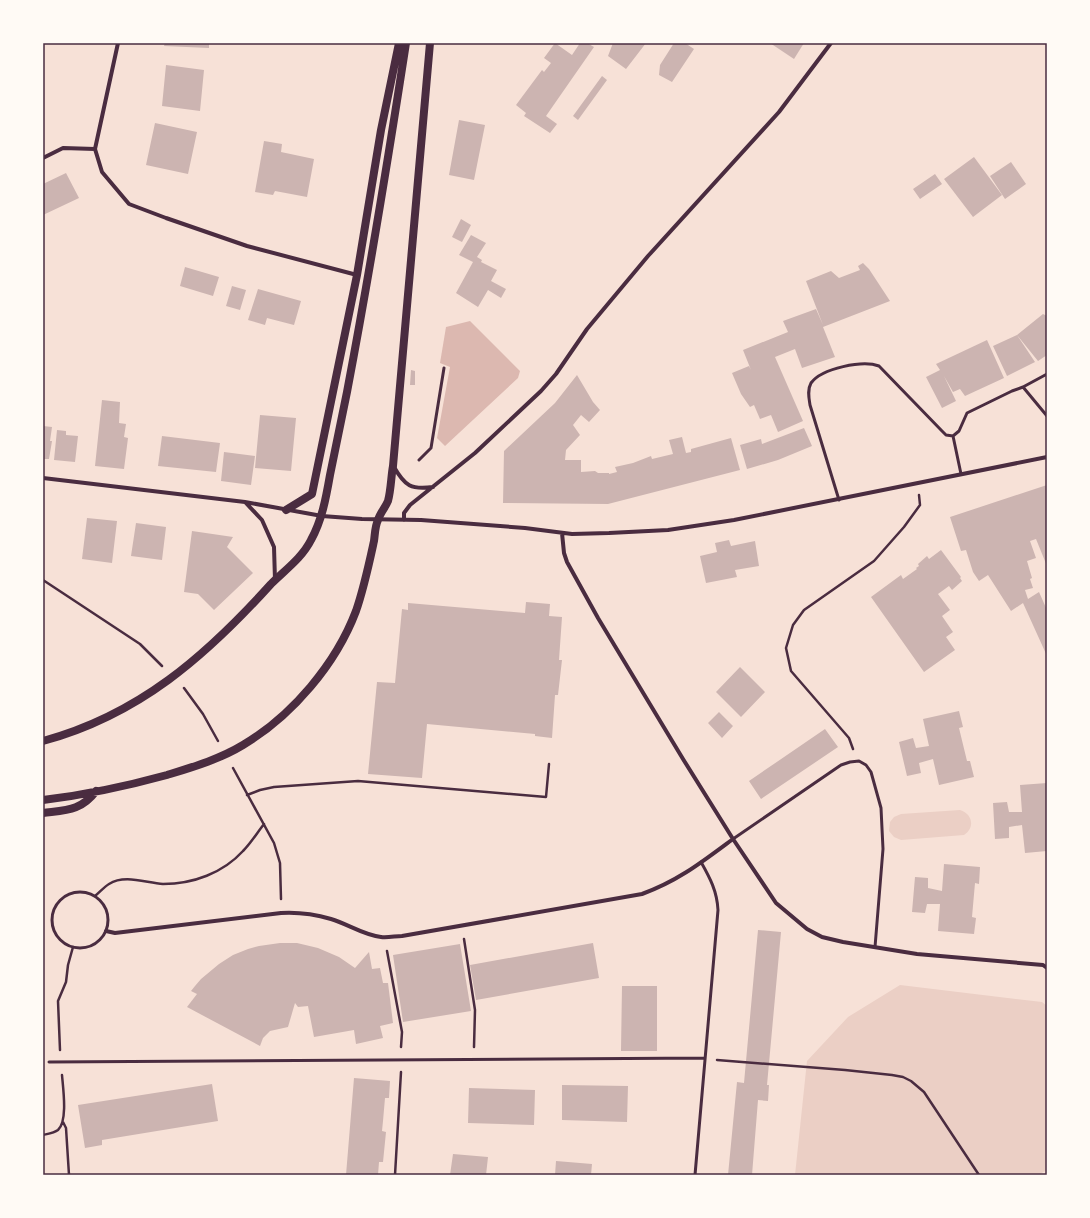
<svg xmlns="http://www.w3.org/2000/svg" width="1090" height="1218" font-family="Overpass,sans-serif">
<rect width="100%" height="100%" fill="#f7e1d7"/>
<path fill="#ebcfc5" d="M 960,810 C 973,814 975,828 964,835 L 901,840 L 894,837 L 889,831 L 890,822 L 894,817 L 901,814 Z
M 900,985 L 1042,1002 L 1047,1006 L 1047,1170 L 1038,1175 L 795,1175 L 807,1061 L 848,1017 Z"/>
<path fill="#dcb8b0" d="M 470,321 L 520,371 L 518,378 L 445,446 L 437,438 L 450,367 L 440,363 L 446,327 Z"/>
<path fill="#ccb4b1" d="M 165,43 L 209,43 L 209,48 L 164,46 Z
M 555,43 L 572,55 L 580,43 L 587,43 L 594,47 L 546,116 L 557,124 L 550,133 L 524,116 L 526,113 L 516,105 L 542,70 L 544,72 L 551,63 L 544,58 Z
M 613,43 L 646,43 L 626,69 L 608,56 Z
M 674,43 L 685,43 L 694,49 L 672,82 L 659,75 L 660,65 Z
M 770,43 L 804,43 L 794,59 Z
M 166,65 L 204,70 L 200,111 L 162,106 Z
M 602,76 L 607,80 L 578,120 L 573,116 Z
M 459,120 L 485,125 L 474,180 L 449,175 Z
M 155,123 L 197,132 L 188,174 L 146,165 Z
M 264,141 L 282,144 L 281,152 L 314,159 L 307,197 L 275,191 L 273,195 L 255,192 Z
M 974,157 L 1002,195 L 973,217 L 944,179 Z
M 1011,162 L 1026,184 L 1005,199 L 990,176 Z
M 66,173 L 79,198 L 43,215 L 43,184 Z
M 935,174 L 942,184 L 920,199 L 913,189 Z
M 461,219 L 471,225 L 462,242 L 452,237 Z
M 471,235 L 486,243 L 477,257 L 482,260 L 481,262 L 497,270 L 491,281 L 506,289 L 501,298 L 488,290 L 478,307 L 456,293 L 473,262 L 459,255 Z
M 863,263 L 869,269 L 890,301 L 823,327 L 835,357 L 802,368 L 795,349 L 775,357 L 803,421 L 778,432 L 771,415 L 760,419 L 754,405 L 750,407 L 741,394 L 732,373 L 749,366 L 751,370 L 743,350 L 788,332 L 783,321 L 816,309 L 823,325 L 806,281 L 831,271 L 839,278 L 860,270 L 858,266 Z
M 185,267 L 219,277 L 213,296 L 180,286 Z
M 232,286 L 246,290 L 240,310 L 226,306 Z
M 258,289 L 301,301 L 294,325 L 267,318 L 265,325 L 248,320 Z
M 1043,314 L 1047,316 L 1047,355 L 1038,361 L 1017,335 Z
M 1017,335 L 1035,362 L 1007,376 L 993,346 Z
M 987,340 L 1004,378 L 965,396 L 960,389 L 953,392 L 944,376 L 956,401 L 942,408 L 926,377 L 940,370 L 936,364 Z
M 411,370 L 415,371 L 415,385 L 410,385 Z
M 577,375 L 593,402 L 600,410 L 589,422 L 581,415 L 573,425 L 580,435 L 566,450 L 565,460 L 581,460 L 581,472 L 595,471 L 598,473 L 609,473 L 609,474 L 617,472 L 615,467 L 633,463 L 651,456 L 652,459 L 673,454 L 669,440 L 682,437 L 686,453 L 691,452 L 691,449 L 731,438 L 740,470 L 608,504 L 503,503 L 504,451 L 555,403 Z
M 102,400 L 120,402 L 119,423 L 126,424 L 124,437 L 128,438 L 124,469 L 95,466 Z
M 260,415 L 296,418 L 291,471 L 255,468 Z
M 43,426 L 52,427 L 50,441 L 52,441 L 49,459 L 43,459 Z
M 804,428 L 812,446 L 778,460 L 747,469 L 740,445 L 761,439 L 762,444 Z
M 57,430 L 66,431 L 66,435 L 78,436 L 75,462 L 54,460 Z
M 162,436 L 220,443 L 216,472 L 158,466 Z
M 224,452 L 255,456 L 251,485 L 221,481 Z
M 1047,485 L 1047,566 L 1036,539 L 1030,541 L 1036,558 L 1027,561 L 1032,578 L 1030,579 L 1033,588 L 1025,590 L 1028,599 L 1039,592 L 1047,610 L 1047,656 L 1023,603 L 1011,611 L 988,575 L 979,581 L 973,572 L 966,550 L 961,551 L 950,517 Z
M 87,518 L 117,521 L 112,563 L 82,559 Z
M 136,523 L 166,527 L 162,560 L 131,556 Z
M 192,531 L 233,537 L 227,547 L 253,573 L 214,610 L 198,594 L 184,592 Z
M 729,540 L 731,546 L 755,541 L 759,566 L 735,570 L 737,577 L 706,583 L 700,556 L 717,552 L 715,543 Z
M 941,550 L 961,577 L 960,578 L 962,581 L 952,590 L 949,586 L 938,594 L 950,610 L 942,616 L 953,632 L 946,637 L 955,650 L 924,672 L 871,597 L 901,575 L 903,579 L 917,569 L 916,568 L 919,566 L 918,564 L 927,556 L 929,559 Z
M 526,602 L 550,604 L 549,616 L 562,617 L 559,660 L 562,660 L 558,695 L 555,695 L 552,738 L 535,736 L 535,734 L 427,724 L 422,778 L 368,774 L 377,682 L 395,683 L 402,609 L 408,610 L 408,603 L 525,613 Z
M 740,667 L 765,692 L 741,717 L 716,692 Z
M 959,711 L 963,727 L 959,728 L 967,761 L 970,761 L 974,777 L 939,785 L 933,759 L 919,763 L 921,773 L 907,776 L 899,742 L 913,738 L 916,748 L 929,746 L 923,719 Z
M 719,712 L 733,726 L 722,738 L 708,723 Z
M 825,729 L 838,747 L 761,799 L 749,781 Z
M 1047,783 L 1047,851 L 1025,853 L 1022,825 L 1009,827 L 1009,838 L 995,839 L 993,803 L 1007,802 L 1009,812 L 1022,812 L 1020,785 Z
M 944,864 L 980,867 L 979,884 L 975,883 L 972,917 L 976,918 L 974,934 L 938,931 L 940,904 L 927,904 L 925,913 L 912,912 L 915,877 L 928,878 L 928,888 L 942,891 Z
M 758,930 L 781,932 L 767,1085 L 769,1085 L 768,1101 L 758,1100 L 752,1175 L 728,1175 L 737,1082 L 744,1083 Z
M 280,943 L 297,943 L 318,948 L 339,957 L 355,968 L 369,952 L 372,969 L 380,968 L 383,983 L 388,983 L 393,1023 L 380,1026 L 383,1038 L 356,1044 L 354,1030 L 314,1037 L 308,1006 L 298,1007 L 295,1003 L 288,1027 L 270,1031 L 263,1038 L 260,1046 L 187,1007 L 197,994 L 191,991 L 195,986 L 201,979 L 219,964 L 233,955 L 248,949 L 259,946 Z
M 593,943 L 599,978 L 476,1000 L 470,965 Z
M 460,944 L 471,1011 L 403,1022 L 393,955 Z
M 622,986 L 657,986 L 657,1051 L 621,1051 Z
M 354,1078 L 390,1081 L 389,1098 L 385,1098 L 383,1121 L 382,1131 L 386,1132 L 383,1162 L 379,1162 L 378,1175 L 346,1175 Z
M 212,1084 L 218,1121 L 102,1140 L 102,1145 L 85,1148 L 78,1105 Z
M 562,1085 L 628,1086 L 627,1122 L 562,1120 Z
M 469,1088 L 535,1090 L 534,1125 L 468,1123 Z
M 453,1154 L 488,1157 L 486,1175 L 450,1175 Z
M 556,1161 L 592,1164 L 591,1175 L 555,1175 Z"/>
<g fill="none" stroke-linecap="round" stroke-linejoin="round">
<path stroke="#4a2c40" stroke-width="2.5" d="M 43,580 L 140,644 L 162,666
M 184,688 L 203,714 L 218,741
M 853,749 L 849,738 L 791,671 L 786,648 L 793,625 L 804,610 L 874,561 L 904,527 L 920,505 L 919,495
M 233,768 L 274,843 L 280,863 L 281,899
M 247,795 L 260,790 L 274,787 L 358,781 L 546,797 L 549,764
M 95,896 C 100,892 104,887 109,884 C 125,874 146,883 163,884 C 193,884 223,873 243,851 C 251,843 257,833 264,824
M 464,939 L 475,1010 L 474,1047
M 387,951 L 402,1032 L 401,1047
M 60,1050 L 58,1001 L 66,982 L 68,965 L 73,947
M 717,1060 L 845,1070 L 892,1075 L 903,1077 L 911,1081 L 924,1092 L 979,1175
M 63,1122 L 66,1128 L 69,1175
M 43,1135 C 47,1134 54,1133 58,1130 C 68,1121 63,1088 62,1075
M 395,1175 L 401,1072"/>
<path stroke="#4a2c40" stroke-width="3" d="M 1023,387 L 1047,416
M 953,436 L 961,474
M 419,460 L 431,448 L 444,368
M 839,500 L 810,405 C 809,398 807,390 811,383 C 822,368 863,360 879,366 L 942,431 L 946,435 L 953,436 L 959,431 L 967,413 L 1012,391 L 1023,387 L 1047,374
M 733,839 L 841,765 L 850,762 L 859,761 L 866,765 L 871,772 L 881,808 L 883,849 L 875,947
M52 920a28 28 0 1 1 56 0a28 28 0 1 1-56 0Z
M 49,1062 L 705,1058
M 695,1175 L 718,910 C 717,891 710,878 701,862"/>
<path stroke="#4a2c40" stroke-width="4" d="M 118,43 L 95,149 L 102,172 L 129,204 L 166,218 L 247,246 L 357,275
M 43,158 L 63,148 L 95,149
M 394,467 C 405,486 411,490 433,487
M 43,478 L 245,502 L 322,516 L 362,519 L 421,520 L 525,528 L 572,534 L 609,533 L 668,530 L 734,520 L 1047,457
M 245,502 L 262,520 L 274,547 L 275,580
M 404,520 L 404,513 L 410,505 L 475,453 L 541,391 L 556,374 L 587,329 L 648,256 L 779,112 L 831,43
M 562,533 L 564,553 L 567,562 L 598,618 L 683,759 L 733,839 L 776,903 L 807,929 L 822,937 L 843,942 L 917,954 L 1043,965 L 1047,968
M 106,931 L 115,933 L 281,913 C 298,912 314,914 331,919 C 348,924 363,935 381,937 C 387,938 396,936 402,936 L 642,894 C 678,881 702,862 733,839"/>
<path stroke="#4a2c40" stroke-width="8" d="M 286,510 L 312,494 L 357,275 L 381,130 L 399,43
M 43,741 C 139,715 206,656 271,584 C 285,570 302,558 311,540 C 322,520 326,498 330,475 C 336,447 341,420 347,392 C 369,276 388,160 406,43
M 43,800 C 85,795 127,786 167,775 C 193,767 220,759 243,745 C 292,716 336,664 356,611 C 364,588 369,564 374,541 C 375,534 375,526 378,520 C 380,513 385,508 388,501 C 391,490 391,477 393,466 L 430,43
M 43,813 C 66,810 81,811 96,791"/>
</g>
<rect width="1090" height="1218" fill="none" stroke="#fffaf5" stroke-width="88"/>
<rect x="44" y="44" width="1002" height="1130" fill="none" stroke="#4a2c40" stroke-width="1.5"/>
</svg>
